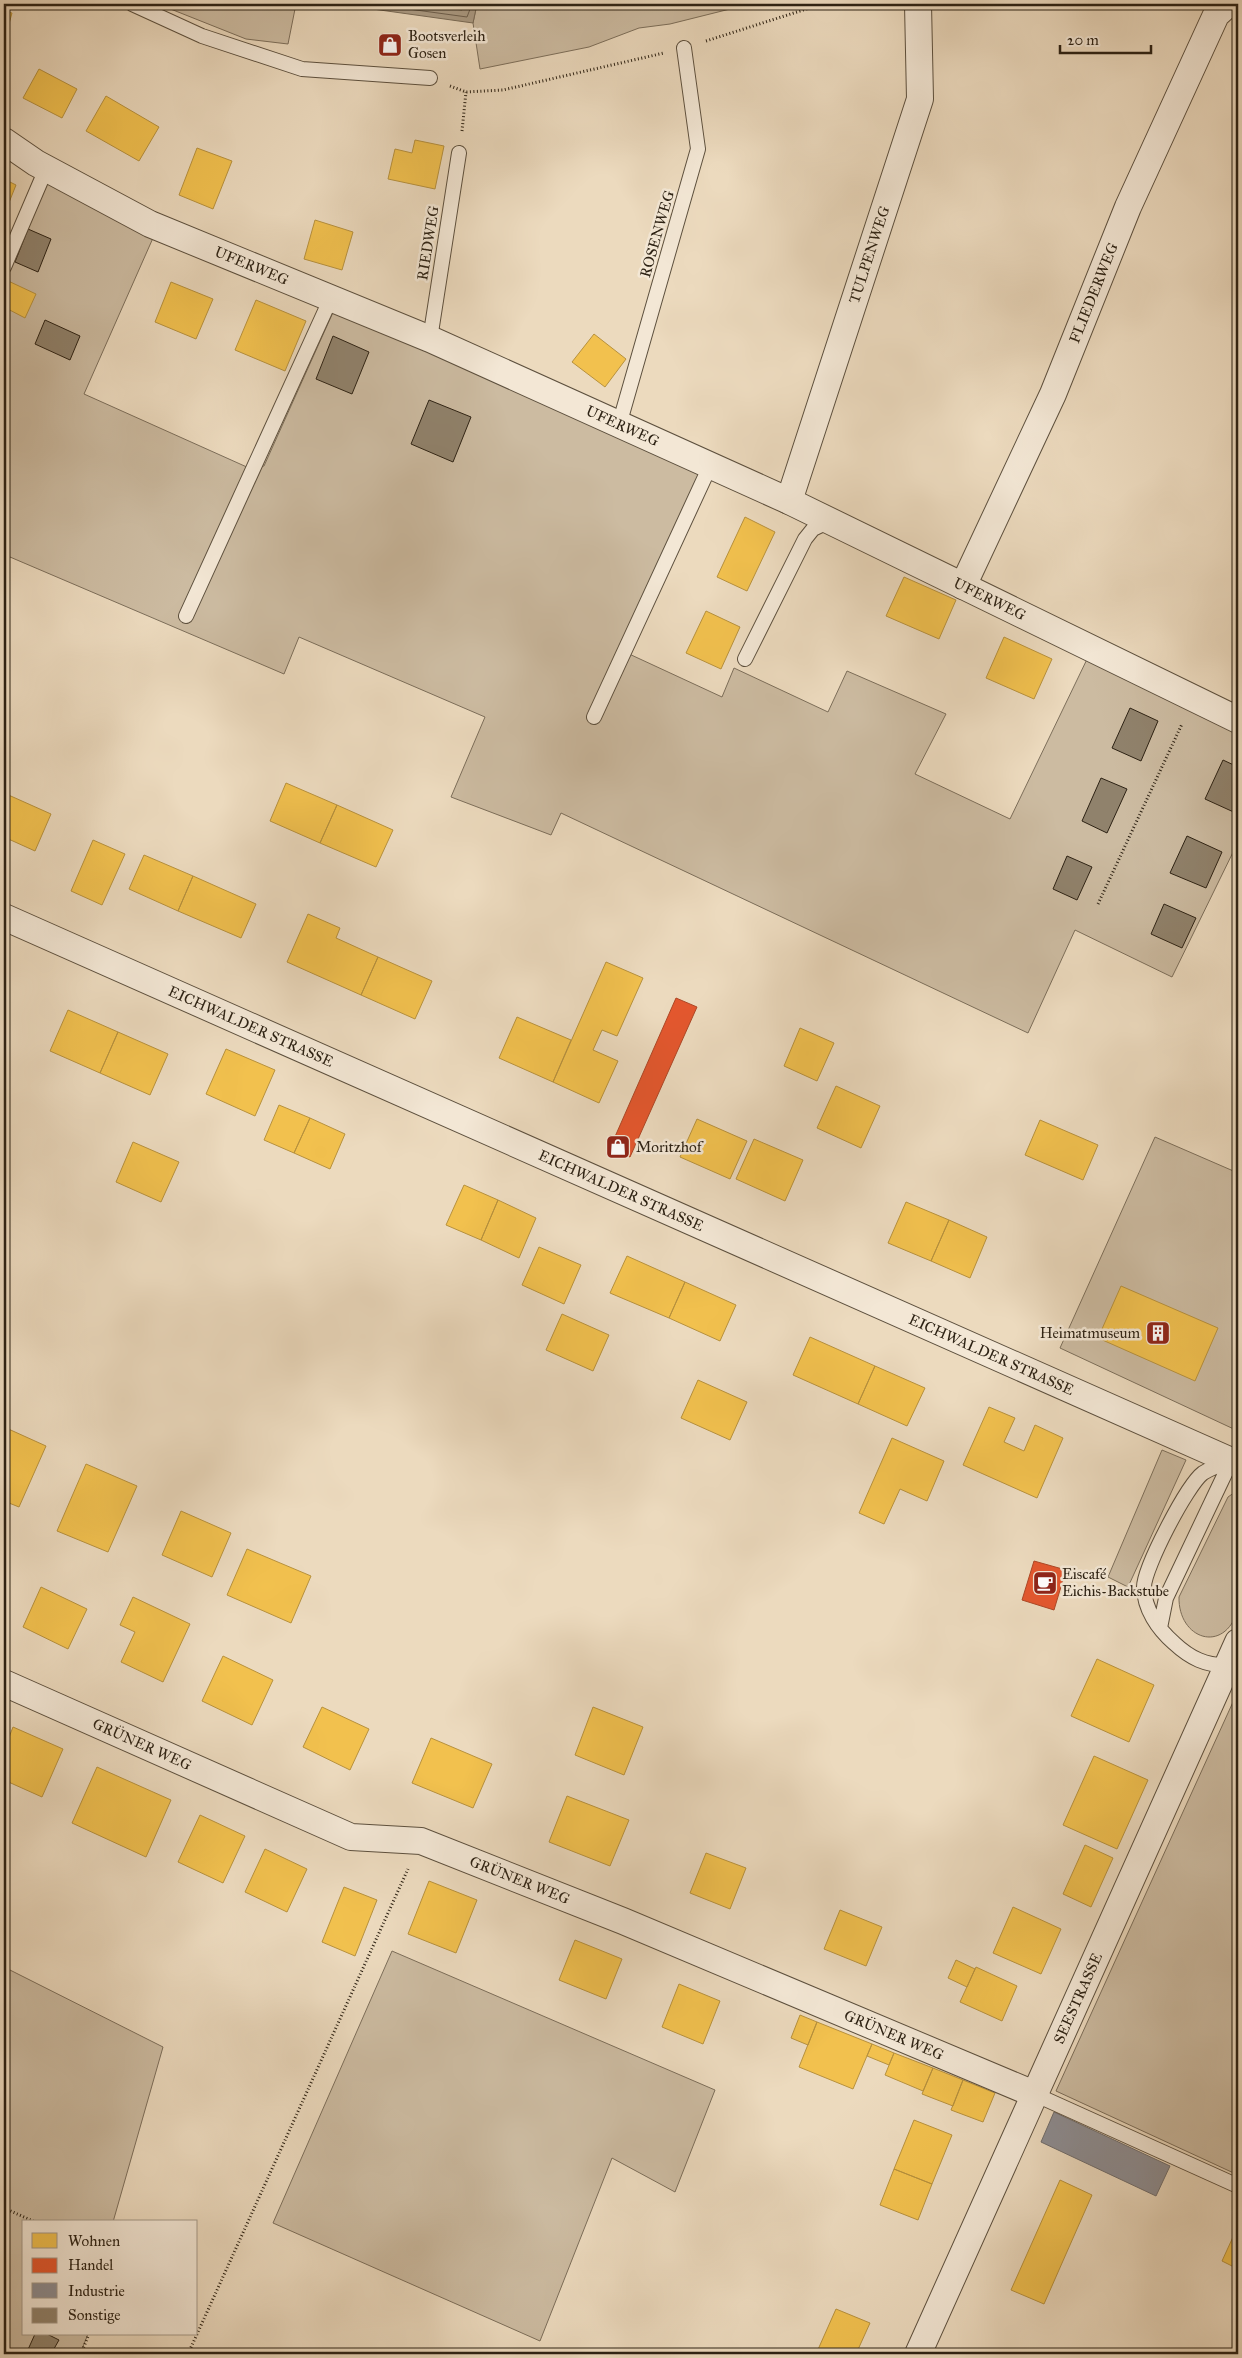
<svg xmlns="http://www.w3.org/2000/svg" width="1242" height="2358" font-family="'IM FELL Great Primer',serif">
<rect width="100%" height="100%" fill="#ecdabe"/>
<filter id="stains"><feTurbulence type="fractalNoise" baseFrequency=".004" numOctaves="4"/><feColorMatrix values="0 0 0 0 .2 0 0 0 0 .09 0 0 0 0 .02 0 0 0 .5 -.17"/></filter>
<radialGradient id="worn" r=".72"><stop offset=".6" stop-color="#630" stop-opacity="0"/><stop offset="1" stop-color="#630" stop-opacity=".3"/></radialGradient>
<path fill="#ccbba1" stroke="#7c6e5a" d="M 158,4 L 296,4 L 288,44 L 246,39 Z
M 477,4 L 750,4 L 670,24 L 639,28 L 589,47 L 480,69 L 473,23 Z
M 49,179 L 153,238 L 84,394 L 249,468 L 264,466 L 335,308 L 705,474 L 627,653 L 722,697 L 734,668 L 828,712 L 847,671 L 946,714 L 915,774 L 1010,819 L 1090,653 L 1238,724 L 1238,842 L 1172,977 L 1075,930 L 1028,1033 L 561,813 L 551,835 L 451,797 L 485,717 L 299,637 L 284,674 L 10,557 L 4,573 L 4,282 Z
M 1155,1137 L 1238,1173 L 1238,1431 L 1060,1348 Z
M 1162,1450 L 1186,1460 L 1128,1587 L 1108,1577 Z
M 1238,1490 C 1238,1520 1238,1550 1238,1579 C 1238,1589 1240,1601 1238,1610 C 1224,1655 1178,1639 1179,1597 L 1228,1497 Z
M 1238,1691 L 1238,2175 L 1056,2091 Z
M 392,1951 L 715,2090 L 675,2192 L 612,2158 L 540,2341 L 273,2223 Z
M 4,1967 L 163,2047 L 113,2222 L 24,2222 L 24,2334 L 88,2334 L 80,2354 L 4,2354 Z"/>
<path fill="#ab9b84" stroke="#796b57" d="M 337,4 L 477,4 L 473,23 Z"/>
<path fill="#f2c14e" stroke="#b7913d" d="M 4,11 L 12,13 L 4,42 Z
M 39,69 L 77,89 L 62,118 L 23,98 Z
M 106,96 L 159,127 L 139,161 L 86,131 Z
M 415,140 L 444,146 L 435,189 L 388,179 L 395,149 L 412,153 Z
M 197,148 L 232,161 L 213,209 L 179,195 Z
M 4,179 L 16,185 L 4,215 Z
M 315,220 L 353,232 L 342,270 L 304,259 Z
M 4,279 L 36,294 L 25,318 L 4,307 Z
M 171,282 L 213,299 L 196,339 L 155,322 Z
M 256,300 L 306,321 L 285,371 L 235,350 Z
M 594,334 L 626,359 L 605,387 L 572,362 Z
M 745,517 L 775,532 L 747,591 L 717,577 Z
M 904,577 L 956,600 L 939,639 L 886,616 Z
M 706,611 L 740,627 L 721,669 L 686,653 Z
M 1004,637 L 1052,659 L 1034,699 L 986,678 Z
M 286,783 L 337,805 L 320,843 L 270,821 Z
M 4,793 L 51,814 L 35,851 L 4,837 Z
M 337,805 L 393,830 L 376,867 L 320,843 Z
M 93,840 L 125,854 L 102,905 L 71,891 Z
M 144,855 L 193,876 L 178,911 L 129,889 Z
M 193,876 L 256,904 L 241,938 L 178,911 Z
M 308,914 L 340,928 L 336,938 L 378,957 L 361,995 L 287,962 Z
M 378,957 L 432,981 L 415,1019 L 361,995 Z
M 606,962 L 643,978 L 617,1036 L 602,1030 L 593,1050 L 618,1061 L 599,1103 L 553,1082 Z
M 68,1010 L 118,1032 L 100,1073 L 50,1051 Z
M 517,1017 L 571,1040 L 553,1082 L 499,1058 Z
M 800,1028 L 834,1043 L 817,1081 L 784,1066 Z
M 118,1032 L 168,1054 L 150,1095 L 100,1073 Z
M 226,1049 L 275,1070 L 255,1116 L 206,1094 Z
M 836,1086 L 880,1106 L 861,1148 L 817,1128 Z
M 279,1105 L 310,1118 L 294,1153 L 264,1140 Z
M 310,1118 L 345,1134 L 330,1169 L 294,1153 Z
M 697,1119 L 747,1141 L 730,1179 L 680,1157 Z
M 1040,1120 L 1098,1145 L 1083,1180 L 1025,1155 Z
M 754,1139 L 803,1160 L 785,1201 L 736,1179 Z
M 133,1142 L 179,1162 L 161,1202 L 116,1182 Z
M 464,1185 L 498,1200 L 481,1240 L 446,1225 Z
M 498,1200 L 536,1218 L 519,1258 L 481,1240 Z
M 906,1202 L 949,1220 L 931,1261 L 888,1243 Z
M 949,1220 L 987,1237 L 970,1278 L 931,1261 Z
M 539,1247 L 581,1265 L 564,1304 L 522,1285 Z
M 627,1256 L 685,1282 L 669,1318 L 610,1293 Z
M 685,1282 L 736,1305 L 720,1341 L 669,1318 Z
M 1121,1286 L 1218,1328 L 1195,1381 L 1098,1338 Z
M 562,1314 L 609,1335 L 593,1371 L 546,1350 Z
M 810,1337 L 875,1366 L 858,1404 L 793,1375 Z
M 875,1366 L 925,1388 L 907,1426 L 858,1404 Z
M 698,1380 L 747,1402 L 730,1440 L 681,1418 Z
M 989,1407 L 1015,1418 L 1004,1442 L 1024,1451 L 1035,1425 L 1063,1438 L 1037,1498 L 963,1465 Z
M 4,1427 L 46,1446 L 19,1507 L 4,1501 Z
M 892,1438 L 944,1461 L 927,1501 L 900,1489 L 884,1524 L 859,1513 Z
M 86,1464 L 137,1486 L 108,1552 L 57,1531 Z
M 181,1511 L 231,1533 L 212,1577 L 162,1555 Z
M 247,1549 L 311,1576 L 291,1623 L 227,1595 Z
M 41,1587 L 87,1609 L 68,1649 L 23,1627 Z
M 133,1597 L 190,1624 L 163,1682 L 121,1662 L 135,1632 L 120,1625 Z
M 223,1656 L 273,1680 L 252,1725 L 202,1701 Z
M 1097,1659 L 1154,1685 L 1129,1742 L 1071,1716 Z
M 322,1707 L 369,1729 L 350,1770 L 303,1747 Z
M 593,1707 L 643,1727 L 624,1775 L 575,1755 Z
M 13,1727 L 63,1749 L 42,1797 L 4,1780 L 4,1750 Z
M 431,1738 L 492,1764 L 473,1808 L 412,1783 Z
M 1094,1756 L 1148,1780 L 1117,1849 L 1063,1825 Z
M 97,1767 L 171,1800 L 146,1857 L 72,1823 Z
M 567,1796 L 629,1820 L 610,1866 L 549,1842 Z
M 200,1815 L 245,1836 L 223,1883 L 178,1862 Z
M 1085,1845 L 1113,1858 L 1091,1907 L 1063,1894 Z
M 265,1849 L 307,1869 L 287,1912 L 245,1892 Z
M 706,1853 L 746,1868 L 730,1909 L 690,1893 Z
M 429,1881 L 477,1900 L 456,1953 L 408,1934 Z
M 344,1887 L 377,1900 L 355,1956 L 322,1942 Z
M 1013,1907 L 1061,1929 L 1041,1974 L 993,1953 Z
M 840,1910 L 882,1927 L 866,1966 L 824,1949 Z
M 575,1940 L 622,1959 L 606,1999 L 559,1980 Z
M 956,1960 L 975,1969 L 967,1987 L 948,1978 Z
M 976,1967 L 1017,1986 L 1002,2021 L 960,2002 Z
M 679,1984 L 720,2001 L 703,2044 L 662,2027 Z
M 800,2015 L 817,2022 L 808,2045 L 791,2038 Z
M 817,2022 L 872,2044 L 853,2089 L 799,2067 Z
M 872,2044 L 894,2053 L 889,2065 L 867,2056 Z
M 894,2053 L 933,2068 L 923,2091 L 885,2075 Z
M 933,2068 L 963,2080 L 953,2106 L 922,2094 Z
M 963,2080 L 995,2093 L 983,2122 L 951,2110 Z
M 914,2120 L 952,2135 L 932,2184 L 894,2169 Z
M 894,2169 L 932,2184 L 918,2220 L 880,2205 Z
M 1060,2180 L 1092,2195 L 1044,2304 L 1011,2290 Z
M 1238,2226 L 1238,2269 L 1222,2261 Z
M 836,2309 L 870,2323 L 856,2354 L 816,2354 Z
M 1059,2349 L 1073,2354 L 1057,2354 Z"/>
<path fill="#e4572e" stroke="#ad4726" d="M 676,998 L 697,1007 L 630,1157 L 610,1148 Z
M 1034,1561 L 1066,1570 L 1054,1610 L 1022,1600 Z"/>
<path fill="#8d8d92" stroke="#706d6c" d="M 1054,2112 L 1170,2166 L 1156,2196 L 1041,2142 Z"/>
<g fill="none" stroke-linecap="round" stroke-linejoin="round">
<path stroke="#6c5e4c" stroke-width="1" d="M 372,4 L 467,17 L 472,4
M 417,4 L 462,10 L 466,4"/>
</g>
<path fill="#90826c" stroke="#2d2214" d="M 28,229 L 51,239 L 38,272 L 15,262 Z
M 45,320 L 80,336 L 70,360 L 35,344 Z
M 333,336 L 369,352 L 352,394 L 316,379 Z
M 429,400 L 471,417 L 453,462 L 411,444 Z
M 1130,708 L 1158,721 L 1141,761 L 1112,748 Z
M 1223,760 L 1238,767 L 1238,814 L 1205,799 Z
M 1101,778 L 1127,789 L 1107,833 L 1082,821 Z
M 1187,836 L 1222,852 L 1206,888 L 1170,873 Z
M 1067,856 L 1092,867 L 1077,900 L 1053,889 Z
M 1164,904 L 1196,918 L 1182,948 L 1151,934 Z
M 35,2334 L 47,2334 L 59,2340 L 51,2354 L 26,2354 Z"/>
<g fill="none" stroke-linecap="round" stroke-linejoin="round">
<defs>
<path id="service" d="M 132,4 L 202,36 L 302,69 L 430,78
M 4,267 L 46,169
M 430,339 L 459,153
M 619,425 L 698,149 L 684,48
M 186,616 L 331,298
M 745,659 L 805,539 L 813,529 L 830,521
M 594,717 L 710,466
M 1160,1628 L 1166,1598 L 1231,1461
M 1228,1665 C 1206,1666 1190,1658 1174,1643 C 1158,1629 1144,1609 1144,1587 C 1144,1568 1187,1485 1203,1473 C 1211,1468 1222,1464 1231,1461
M 1034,2094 L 1238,2186"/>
<g id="minor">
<path id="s1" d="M 4,141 L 36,163 L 150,224 L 430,339 L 789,501 L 1238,720"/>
<path id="s2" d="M 789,501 L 920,99 L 918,4"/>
<path id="s3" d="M 963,586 L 1053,394 L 1128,207 L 1216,15 L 1228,4"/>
<path id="s4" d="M 4,917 L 1238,1464"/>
<path id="s5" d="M 4,1683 L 351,1837 L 421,1841 L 623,1921 L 1034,2094"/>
<path id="s6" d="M 918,2354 L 1238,1642"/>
</g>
</defs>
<use href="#service" stroke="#5d503e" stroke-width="16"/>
<use href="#minor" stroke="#5d503e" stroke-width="28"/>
<path stroke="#2d2214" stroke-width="3" stroke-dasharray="1 2.5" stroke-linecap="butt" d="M 706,41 L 822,4
M 450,86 L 466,92 L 503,90 L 664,53
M 462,131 L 466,92
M 1098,904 L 1182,724
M 4,2208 L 35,2222
M 81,2354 L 89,2334
M 188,2354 L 408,1869"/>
<use href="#service" stroke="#f3e7d5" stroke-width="14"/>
<use href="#minor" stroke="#f3e7d5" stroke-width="26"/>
</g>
<defs>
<symbol id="shop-square" viewBox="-11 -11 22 22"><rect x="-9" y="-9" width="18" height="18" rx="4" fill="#8f2418" stroke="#f3e7d5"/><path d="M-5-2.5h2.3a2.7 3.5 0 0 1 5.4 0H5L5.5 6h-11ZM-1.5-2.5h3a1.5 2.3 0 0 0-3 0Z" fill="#fff"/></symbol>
<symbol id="building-square" viewBox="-11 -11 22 22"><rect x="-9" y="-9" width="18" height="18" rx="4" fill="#8f2418" stroke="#f3e7d5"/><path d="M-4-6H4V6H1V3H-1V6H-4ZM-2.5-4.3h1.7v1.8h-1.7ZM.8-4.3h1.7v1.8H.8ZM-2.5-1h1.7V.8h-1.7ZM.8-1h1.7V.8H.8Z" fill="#fff"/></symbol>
<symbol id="cafe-square" viewBox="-11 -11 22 22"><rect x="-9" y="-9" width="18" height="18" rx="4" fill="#8f2418" stroke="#f3e7d5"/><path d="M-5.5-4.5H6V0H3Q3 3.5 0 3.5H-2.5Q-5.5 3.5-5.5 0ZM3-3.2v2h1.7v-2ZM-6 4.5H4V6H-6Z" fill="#fff"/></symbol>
</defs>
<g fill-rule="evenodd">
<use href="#shop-square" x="376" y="31" width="28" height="28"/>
<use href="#shop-square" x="604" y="1133" width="28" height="28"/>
<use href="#building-square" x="1144" y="1319" width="28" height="28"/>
<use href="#cafe-square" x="1031" y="1569" width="28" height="28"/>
</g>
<g text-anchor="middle" stroke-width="5" stroke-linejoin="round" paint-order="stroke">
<g font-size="15" fill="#2d2214" stroke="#f3e7d5" text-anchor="start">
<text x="408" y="41">Bootsverleih<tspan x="408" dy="17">Gosen</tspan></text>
<text x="636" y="1152">Moritzhof</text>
<text x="1140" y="1338" text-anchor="end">Heimatmuseum</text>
<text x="1062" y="1579">Eiscafé<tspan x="1062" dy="17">Eichis-Backstube</tspan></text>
</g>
<g font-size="15" fill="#2d2214" stroke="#f3e7d5">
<text transform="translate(657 234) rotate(-74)" y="5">ROSENWEG</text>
<text transform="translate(428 243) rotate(-81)" y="5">RIEDWEG</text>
<text dy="5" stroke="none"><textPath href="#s2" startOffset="259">TULPENWEG</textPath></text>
<text dy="5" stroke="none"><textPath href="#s1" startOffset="278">UFERWEG</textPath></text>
<text dy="5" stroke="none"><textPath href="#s3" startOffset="321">FLIEDERWEG</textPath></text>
<text dy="5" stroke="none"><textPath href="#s1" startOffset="682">UFERWEG</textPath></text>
<text dy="5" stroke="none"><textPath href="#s1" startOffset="1088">UFERWEG</textPath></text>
<text dy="5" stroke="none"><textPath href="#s4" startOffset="270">EICHWALDER STRASSE</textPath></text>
<text dy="5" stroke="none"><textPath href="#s4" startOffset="675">EICHWALDER STRASSE</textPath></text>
<text dy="5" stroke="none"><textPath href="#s4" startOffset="1080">EICHWALDER STRASSE</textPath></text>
<text dy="5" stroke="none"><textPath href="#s5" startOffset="151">GRÜNER WEG</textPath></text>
<text dy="5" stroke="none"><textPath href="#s5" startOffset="556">GRÜNER WEG</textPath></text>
<text dy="5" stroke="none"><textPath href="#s6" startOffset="390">SEESTRASSE</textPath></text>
<text dy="5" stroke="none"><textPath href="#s5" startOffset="961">GRÜNER WEG</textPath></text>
</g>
</g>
<rect width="1242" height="2358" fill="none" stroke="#ecdabe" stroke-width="20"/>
<rect x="5" y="5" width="1232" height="2348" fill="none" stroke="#2d2214" stroke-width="2.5"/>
<rect x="10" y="10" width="1222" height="2338" fill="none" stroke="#2d2214"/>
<rect x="22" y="2220" width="175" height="115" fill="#f3e7d5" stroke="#a49888"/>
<rect x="32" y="2233" width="25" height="15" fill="#f2c14e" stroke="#a49888"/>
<text x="68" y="2246" font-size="15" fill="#2d2214">Wohnen</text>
<rect x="32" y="2258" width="25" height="15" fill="#e4572e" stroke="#a49888"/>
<text x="68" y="2270" font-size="15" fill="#2d2214">Handel</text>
<rect x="32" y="2283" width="25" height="15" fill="#8d8d92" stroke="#a49888"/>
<text x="68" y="2296" font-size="15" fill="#2d2214">Industrie</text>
<rect x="32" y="2308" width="25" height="15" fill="#90826c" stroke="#a49888"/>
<text x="68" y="2320" font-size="15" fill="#2d2214">Sonstige</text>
<path d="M1060 45v8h91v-8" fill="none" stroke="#2d2214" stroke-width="2.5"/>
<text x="1067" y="45" font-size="15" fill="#2d2214" stroke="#f3e7d5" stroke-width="4" paint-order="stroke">20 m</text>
<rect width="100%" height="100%" filter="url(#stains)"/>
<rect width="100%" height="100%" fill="url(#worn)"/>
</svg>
